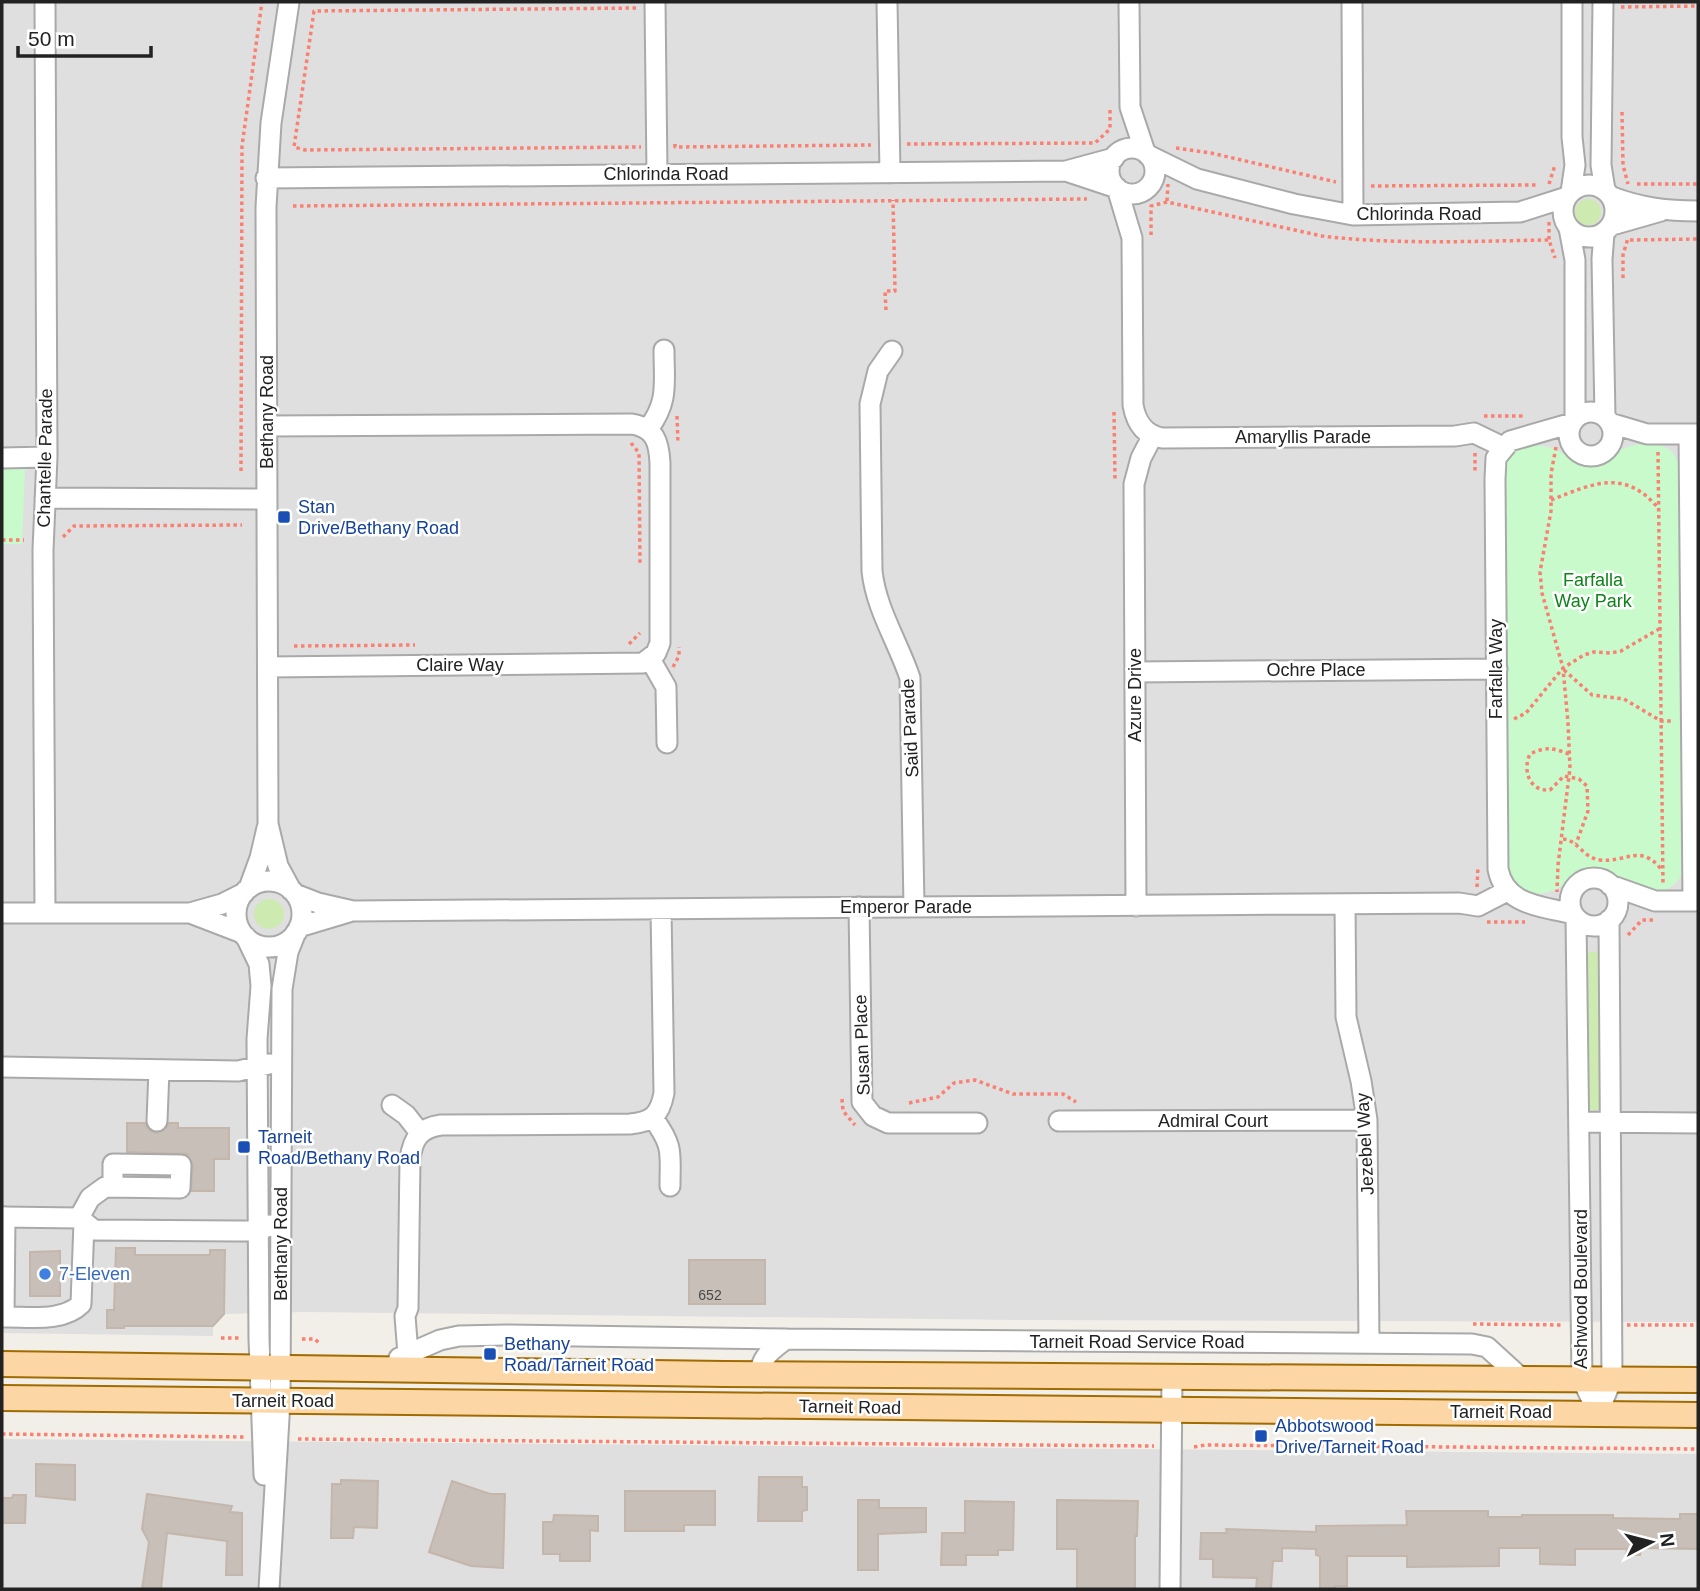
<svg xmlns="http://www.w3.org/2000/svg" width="1700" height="1591" font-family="Arial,sans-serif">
<rect width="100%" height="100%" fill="#f2efe9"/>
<path fill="#e0dfdf" d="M 2,2 L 1698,2 L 1698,1322 L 1022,1320 L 304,1312 L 225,1314 L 213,1326 L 213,1336 L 2,1333 Z
M 2,1439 L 1698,1454 L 1698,1589 L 2,1589 Z"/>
<path fill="#cdebb0" d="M1575 212a13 13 0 1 1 26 0a13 13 0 1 1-26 0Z
M254 914a15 15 0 1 1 30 0a15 15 0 1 1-30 0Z
M 1600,951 L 1601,1108 L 1595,1111 L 1588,1108 L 1585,953 Z"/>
<path fill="#c8facc" d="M 1655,444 C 1671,447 1678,456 1680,472 L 1681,876 C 1671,895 1645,894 1627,887 C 1617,883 1609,873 1598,872 C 1568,868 1552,914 1512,883 L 1507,859 L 1506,462 C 1517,442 1540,442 1559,451 C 1569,455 1577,464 1588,464 C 1603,465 1610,455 1623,449 C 1633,444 1644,444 1655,444 Z
M 2,465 L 25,469 L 22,544 L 2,544 Z"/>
<path fill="#c7bfb8" stroke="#c4b6ab" stroke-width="2" d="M 127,1123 L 145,1123 L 150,1131 L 156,1133 L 163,1131 L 169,1123 L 178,1123 L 178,1128 L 229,1128 L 229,1159 L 214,1159 L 214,1191 L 191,1191 L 193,1165 L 187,1154 L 127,1152 Z
M 116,1248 L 135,1248 L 135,1255 L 210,1255 L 210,1250 L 225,1250 L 224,1314 L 213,1326 L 124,1326 L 124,1328 L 107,1328 L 107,1310 L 114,1310 Z
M 60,1251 L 60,1296 L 30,1296 L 30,1252 Z
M 689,1260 L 765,1260 L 765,1304 L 689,1304 Z
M 36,1464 L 75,1465 L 75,1500 L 36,1496 Z
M 759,1477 L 802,1477 L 802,1487 L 807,1487 L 807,1510 L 802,1511 L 802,1521 L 758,1521 Z
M 341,1480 L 378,1481 L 377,1528 L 354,1527 L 353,1538 L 331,1538 L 332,1484 L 341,1484 Z
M 452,1481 L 490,1494 L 505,1494 L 503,1568 L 471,1566 L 429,1552 Z
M 625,1491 L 715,1491 L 715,1525 L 684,1525 L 684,1531 L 625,1531 Z
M 147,1494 L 232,1506 L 230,1512 L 242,1513 L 242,1575 L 226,1575 L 227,1541 L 167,1533 L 161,1589 L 142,1589 L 149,1542 L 142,1529 Z
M 13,1495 L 26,1495 L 25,1523 L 2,1523 L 2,1498 L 12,1498 Z
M 858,1500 L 879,1500 L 879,1508 L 926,1508 L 926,1532 L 878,1534 L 878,1570 L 858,1570 Z
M 1057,1500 L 1138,1501 L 1137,1536 L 1135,1536 L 1135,1589 L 1077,1589 L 1077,1549 L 1057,1549 Z
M 965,1501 L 1014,1502 L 1013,1550 L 998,1550 L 998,1555 L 966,1555 L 966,1565 L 941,1565 L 942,1533 L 965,1533 Z
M 1406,1511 L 1488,1511 L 1488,1517 L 1522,1517 L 1522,1515 L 1613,1515 L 1613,1518 L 1680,1519 L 1680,1514 L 1698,1514 L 1698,1549 L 1641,1548 L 1640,1555 L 1626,1555 L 1627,1549 L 1575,1549 L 1575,1565 L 1540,1564 L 1540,1548 L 1499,1548 L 1499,1566 L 1407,1567 L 1407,1556 L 1347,1556 L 1347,1586 L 1335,1586 L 1335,1589 L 1320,1589 L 1320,1556 L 1316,1555 L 1316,1549 L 1282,1548 L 1282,1561 L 1273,1561 L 1271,1589 L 1256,1589 L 1257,1578 L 1213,1577 L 1213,1559 L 1200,1559 L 1201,1533 L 1227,1533 L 1226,1529 L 1316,1532 L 1316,1526 L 1407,1525 Z
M 554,1515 L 598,1516 L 598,1531 L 590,1530 L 590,1561 L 560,1561 L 560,1554 L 543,1554 L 543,1522 L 553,1522 Z"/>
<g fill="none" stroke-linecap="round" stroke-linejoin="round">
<defs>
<path id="minor" d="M 289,2 L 271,123 L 266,207 L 268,824 L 278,866 L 291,890
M 655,2 L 657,174
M 887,2 L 890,173
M 1129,2 L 1130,107 L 1145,152
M 1352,2 L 1353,215
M 1603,2 L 1601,165 L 1605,190
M1109 171a23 23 0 1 1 46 0a23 23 0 1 1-46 0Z
M 1148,155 L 1197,179 L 1294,204 L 1353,215 L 1520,212 L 1567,197
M 1066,171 L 1117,188
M 266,178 L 1066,171 L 1114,158
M1563 211a26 26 0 1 1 52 0a26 26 0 1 1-52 0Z
M 1117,188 L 1132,238 L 1133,405 C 1136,422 1144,435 1162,438 L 1455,436 L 1474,433 L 1503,447
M 1571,192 L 1575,165 L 1572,137 L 1572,2
M 1612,197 C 1641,208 1667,211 1698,211
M 1612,225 L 1661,211
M 1569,228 L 1575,260 L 1575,419
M 1604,233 L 1602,259 L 1605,417
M 892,351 L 878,371 L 870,404 L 872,571 C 876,609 898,642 910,678 L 914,907
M1569 434a22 22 0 1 1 44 0a22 22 0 1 1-44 0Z
M 1572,423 L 1510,441 L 1496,458 L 1495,479 L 1498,869 C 1505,906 1542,906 1573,914
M 1610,423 L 1647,434 L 1698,434
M 267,426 L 632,424 C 655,428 659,442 660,463 L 660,643 L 656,653 L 643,663 L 268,667
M 648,429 C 669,402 664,383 664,350
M 1689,434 L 1693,901
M 2,458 L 47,457
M 45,498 L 267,499
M 650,659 L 666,687 L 667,743
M 1135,672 L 1497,669
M1570 902a24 24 0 1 1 48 0a24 24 0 1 1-48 0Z
M236 914a33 33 0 1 1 66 0a33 33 0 1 1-66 0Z
M 1610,885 L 1655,901 L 1698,901
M 249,888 L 260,858 L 267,828
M 295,894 L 318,903 L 353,911 L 1459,903 L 1478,906 L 1507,891
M 1345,904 L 1346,1017 L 1361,1081 L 1367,1120 L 1369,1343
M 1136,906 L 1134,484 L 1141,458 L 1153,435
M 859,907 L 862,1102 L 873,1116 L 888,1123 L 977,1123
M 2,913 L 190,913 L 222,904 L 244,893
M 45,913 L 43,550 L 47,457 L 45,2
M 190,913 L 242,933
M 1576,918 L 1582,1379 L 1598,1413
M 299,927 L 349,912
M 246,937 L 259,964 L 261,986 L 257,1039 L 259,1339 L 264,1475
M 2,1067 L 238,1071 L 269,1064
M 392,1105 L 406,1115 L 420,1133
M 653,1118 C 674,1147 670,1152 670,1186
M 157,1121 L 159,1070
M 1059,1121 L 1367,1120
M 1579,1122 L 1698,1123
M 2,1217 L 79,1218 L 94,1230 L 239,1231 L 259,1231 L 270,1225
M 79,1218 L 90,1198 L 105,1187 L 180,1188 L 181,1165 L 113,1164 L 113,1187
M 2,1317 C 27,1316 62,1323 81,1304 L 84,1222
M 4,1317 L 5,1217
M 408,1354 L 405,1316 L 408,1308 L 410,1159 C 413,1138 420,1128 441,1125 L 630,1124 C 652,1122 660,1115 664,1093 L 661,909
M 399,1358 L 440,1340 L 459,1336 L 506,1335 L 786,1339
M 760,1374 C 761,1356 773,1349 786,1339 L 1472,1344 L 1487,1347 L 1521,1378
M 1598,1413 L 1612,1379 L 1609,920
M 269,1589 L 280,1401 L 282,989 L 288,952 L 296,932
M 1170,1589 L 1172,1377"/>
<path id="major" d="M 2,1364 L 724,1374 L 1698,1380
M 2,1398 L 1698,1415"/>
</defs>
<use href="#minor" stroke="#a9a9a9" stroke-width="23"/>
<use href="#major" stroke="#a06b00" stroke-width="28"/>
<path stroke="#fa8072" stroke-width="3.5" stroke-dasharray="3.5 3.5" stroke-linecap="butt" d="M 1621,7 L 1698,6
M 636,8 L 314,11 L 294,147 L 305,150 L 641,147
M 1622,112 L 1623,165 L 1628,184
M 675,144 L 675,147 L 871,145
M 907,144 L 1095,143 L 1110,129 L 1110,108
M 1176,148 L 1211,153 L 1336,182
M 1549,184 L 1555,165
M 1637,184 L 1698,184
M 1371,186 L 1538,185
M 1167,201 L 1168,184
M 293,206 L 1087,199
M 1549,222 L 1549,240
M 1151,235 L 1151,206 L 1167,202 L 1322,236 C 1397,245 1474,241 1549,240 L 1555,258
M 1630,240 L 1698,239
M 1623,278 L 1623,255 L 1628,238
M 886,310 L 885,291 L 895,291 L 893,200
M 1114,412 L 1115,481
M 677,416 L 678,444
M 1484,416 L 1525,416
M 631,443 L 639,453 L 640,566
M 1556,447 L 1551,474 L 1551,511 L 1540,572 L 1542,593 L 1563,668 L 1568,723 L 1570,768 L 1558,865 L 1557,892
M 1658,452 L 1663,885
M 1475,453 L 1475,474
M 241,471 L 242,146 L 262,2
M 1551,500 C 1594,483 1625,468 1659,509
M 63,537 L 74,526 L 242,525
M 2,540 L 24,540
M 629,644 L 640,633
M 294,646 L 415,645
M 673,667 L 679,656 L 679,647
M 1564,670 L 1592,695 L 1624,699 L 1661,721 L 1673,721
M 1514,719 L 1526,713 L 1563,668 L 1584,655 L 1594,652 L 1611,653 L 1621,651 L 1661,628
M 1569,754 C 1553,748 1547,746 1530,754 C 1522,771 1530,792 1550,790 L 1564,776 L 1579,779 L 1587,786 L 1588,811 L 1576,844
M 1563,839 C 1578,840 1583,858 1600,860 C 1626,863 1640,843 1661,869
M 1477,887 L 1478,866
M 1487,922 L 1525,922
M 1628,935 L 1642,920 L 1653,920
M 842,1099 L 843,1111 L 855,1125
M 909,1103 L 938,1097 L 954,1083 L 975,1080 L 1013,1094 L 1063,1094 L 1076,1102
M 1473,1324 L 1563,1325
M 1627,1325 L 1698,1325
M 221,1338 L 240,1338
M 302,1339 L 315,1339 L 320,1344
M 2,1434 L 245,1437
M 298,1439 L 1154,1446
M 1194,1447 L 1205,1445 L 1698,1449"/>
<use href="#minor" stroke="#fff" stroke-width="19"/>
<use href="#major" stroke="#fcd6a4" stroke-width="24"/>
</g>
<g fill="#1a4fb4" stroke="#fff" stroke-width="2.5">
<rect x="277" y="510" width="14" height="14" rx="3.5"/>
<rect x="237" y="1140" width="14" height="14" rx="3.5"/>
<rect x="483" y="1347" width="14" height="14" rx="3.5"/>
<rect x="1254" y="1429" width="14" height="14" rx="3.5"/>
</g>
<circle fill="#3f7fe0" stroke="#fff" stroke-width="2.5" cx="45" cy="1274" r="7"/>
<g text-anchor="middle" stroke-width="5" stroke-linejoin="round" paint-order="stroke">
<g font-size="14" fill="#4b4948">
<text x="710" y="1300">652</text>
</g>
<g font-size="18" fill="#222" stroke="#fff">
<text x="666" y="180">Chlorinda Road</text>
<text x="1419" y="220">Chlorinda Road</text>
<text transform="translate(267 412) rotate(-90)" y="6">Bethany Road</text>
<text x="1303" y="443">Amaryllis Parade</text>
<text transform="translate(45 458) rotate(-89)" y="6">Chantelle Parade</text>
<text x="460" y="671">Claire Way</text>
<text transform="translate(1496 669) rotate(-90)" y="6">Farfalla Way</text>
<text x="1316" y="676">Ochre Place</text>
<text transform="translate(1135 695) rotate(-90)" y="6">Azure Drive</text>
<text transform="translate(910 728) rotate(-93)" y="6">Said Parade</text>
<text x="906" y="913">Emperor Parade</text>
<text transform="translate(862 1045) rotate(-92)" y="6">Susan Place</text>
<text x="1213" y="1127">Admiral Court</text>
<text transform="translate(1365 1144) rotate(-93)" y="6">Jezebel Way</text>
<text transform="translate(281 1244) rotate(-90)" y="6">Bethany Road</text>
<text transform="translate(1581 1289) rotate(-90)" y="6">Ashwood Boulevard</text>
<text x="1137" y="1348">Tarneit Road Service Road</text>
<text x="283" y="1407">Tarneit Road</text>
<text transform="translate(850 1407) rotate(1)" y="6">Tarneit Road</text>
<text x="1501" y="1418">Tarneit Road</text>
</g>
<g font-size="18" fill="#164399" stroke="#fff" text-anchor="start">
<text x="298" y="513">Stan<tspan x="298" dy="21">Drive/Bethany Road</tspan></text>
<text x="258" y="1143">Tarneit<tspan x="258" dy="21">Road/Bethany Road</tspan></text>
<text x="504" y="1350">Bethany<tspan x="504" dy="21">Road/Tarneit Road</tspan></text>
<text x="1275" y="1432">Abbotswood<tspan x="1275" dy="21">Drive/Tarneit Road</tspan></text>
</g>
<g font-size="18" fill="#0c8416" stroke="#fff">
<text x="1593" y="586">Farfalla<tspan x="1593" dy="21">Way Park</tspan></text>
</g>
<g font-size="18" fill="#366cbe" stroke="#fff" text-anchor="start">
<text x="59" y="1280">7-Eleven</text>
</g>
</g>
<rect width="1700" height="1591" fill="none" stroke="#222222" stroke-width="7"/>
<g transform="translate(1651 1542) rotate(83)" stroke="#ffffff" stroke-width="5" paint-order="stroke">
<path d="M0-5L12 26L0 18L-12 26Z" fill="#222222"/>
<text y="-10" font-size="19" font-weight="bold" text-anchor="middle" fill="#222222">N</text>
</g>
<path d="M18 46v10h133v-10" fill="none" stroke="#222222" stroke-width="3.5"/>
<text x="28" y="46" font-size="21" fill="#222222" stroke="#ffffff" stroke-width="5" paint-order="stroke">50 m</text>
</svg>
